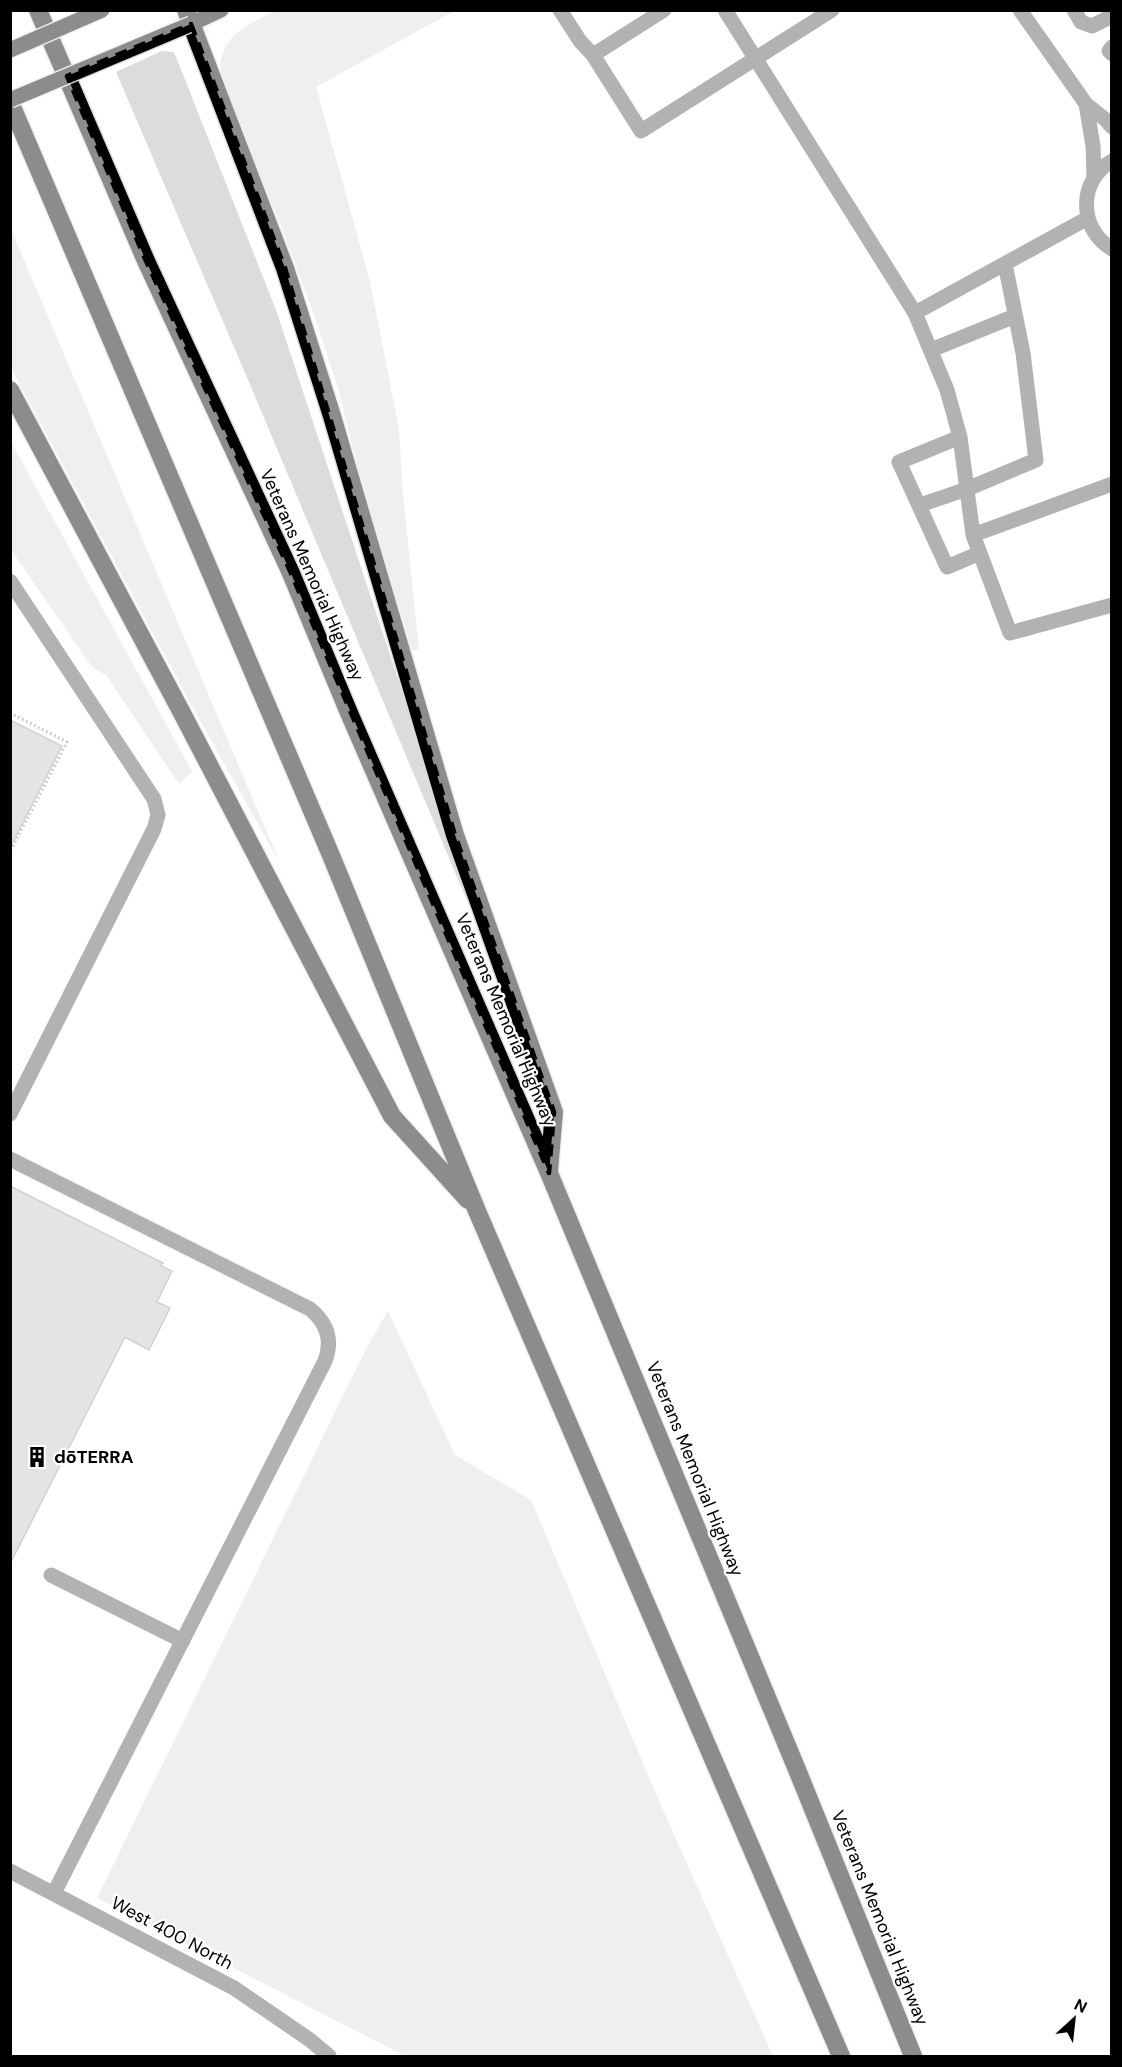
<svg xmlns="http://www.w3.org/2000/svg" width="1122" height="2067" font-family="'DM Sans',sans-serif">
<rect width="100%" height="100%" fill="#fff"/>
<path fill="#dcdcdc" d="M 275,11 L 454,11 L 316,87 L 370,281 L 399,429 L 403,494 L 419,649 L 412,651 L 365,496 L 338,388 L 312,309 L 278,218 L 222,87 C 214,40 238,29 275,11 Z
M 162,51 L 174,52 L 178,62 L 276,310 L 437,797 L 471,894 L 465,896 L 246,375 L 116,72 Z
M 10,227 L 280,863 L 194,710 L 11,368 Z
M 10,440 L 192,771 L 179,784 L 106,675 L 92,667 L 11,550 Z
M 388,1311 L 455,1455 L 531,1500 L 663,1810 L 773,2056 L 405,2056 L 97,1898 L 365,1351 Z"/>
<path fill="#c4c4c4" stroke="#999" stroke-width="1.5" d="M 10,720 L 62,746 L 10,848 Z
M 10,1186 L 163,1263 L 161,1266 L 172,1271 L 157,1302 L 170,1308 L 149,1350 L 125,1337 L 10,1564 Z"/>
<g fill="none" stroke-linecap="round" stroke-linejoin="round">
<defs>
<path id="major" d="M 191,24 L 221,10"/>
<path id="highway" d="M 38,10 L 146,261 L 290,571 L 349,713 L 549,1173 L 798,1772 L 913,2056
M 186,10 L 285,268 L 332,416 L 455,835 L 554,1112 L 549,1171
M 10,102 L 330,853 L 477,1211 L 841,2056
M 10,390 L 182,713 L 392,1116 L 468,1200"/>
</defs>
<use href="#major" stroke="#dbdbdb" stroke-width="18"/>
<use href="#highway" stroke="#dbdbdb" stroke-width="21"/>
<path stroke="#777" stroke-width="3" stroke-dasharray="1.5 3" stroke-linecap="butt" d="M 10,713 L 67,742 L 10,852"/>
<path stroke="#555" stroke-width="15" d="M 560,10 L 580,41 L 593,55
M 664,10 L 593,55 L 641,131 L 832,10
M 725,10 L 915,313 L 947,390 L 960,437 L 973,535 L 1010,633 L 1112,605
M 1020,10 L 1086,104 L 1106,120 L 1112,127
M 1074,10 L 1081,22 L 1092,26 L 1112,16
M 1112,47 L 1109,51 L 1112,54
M 1086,104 L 1093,146 L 1094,177
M 1112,161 C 1078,180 1078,229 1112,249
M 915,313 L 1088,218
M 931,350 L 1015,316
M 960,437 L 899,462 L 947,567 L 980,553
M 920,505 L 967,489 L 1036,460 L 1023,353 L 1005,264
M 973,535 L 1112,484
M 10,581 L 154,799 L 158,815 L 154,829 L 10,1114
M 10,1159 L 310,1309 C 327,1323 333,1340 325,1361 L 54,1893
M 51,1575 L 183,1641
M 10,1871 L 234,1988 L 310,2040 L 329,2056"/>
<use href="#major" stroke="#000" stroke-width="15"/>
<use href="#highway" stroke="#000" stroke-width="18"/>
<defs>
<path id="major-bridge" d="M 10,50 L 102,10
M 10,100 L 191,24"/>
</defs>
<use href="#major-bridge" stroke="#dbdbdb" stroke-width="18" stroke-linecap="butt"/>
<use href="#major-bridge" stroke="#000" stroke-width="15"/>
</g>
<path d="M0 0H1122V2067H0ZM 191,24 L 285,268 L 455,835 L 554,1112 L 549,1173 L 290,571 L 146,261 L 67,76 Z" fill="#fff" fill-opacity=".55" fill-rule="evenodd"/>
<path fill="none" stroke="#000" stroke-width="4.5" stroke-dasharray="12 8" stroke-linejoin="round" d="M 191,24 L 285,268 L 455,835 L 554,1112 L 549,1173 L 290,571 L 146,261 L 67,76 Z"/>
<defs>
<symbol id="building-bare" viewBox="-9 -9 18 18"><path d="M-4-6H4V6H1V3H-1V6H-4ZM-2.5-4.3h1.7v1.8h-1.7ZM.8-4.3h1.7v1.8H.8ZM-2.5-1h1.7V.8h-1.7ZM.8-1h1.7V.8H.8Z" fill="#000" stroke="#fff" stroke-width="2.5" paint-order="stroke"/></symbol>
</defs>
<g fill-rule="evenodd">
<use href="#building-bare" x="22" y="1442" width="30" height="30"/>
</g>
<g text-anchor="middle" stroke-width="4.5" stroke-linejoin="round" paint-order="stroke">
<g font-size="18" fill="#000" stroke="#fff">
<text transform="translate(312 575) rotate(66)" y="6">Veterans Memorial Highway</text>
<text transform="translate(506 1020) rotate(67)" y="6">Veterans Memorial Highway</text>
<text transform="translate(695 1469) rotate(68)" y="6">Veterans Memorial Highway</text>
<text transform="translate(880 1918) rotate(68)" y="6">Veterans Memorial Highway</text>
<text transform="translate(172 1933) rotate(28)" y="6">West 400 North</text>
</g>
<g font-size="18" font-weight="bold" fill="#000" stroke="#fff" text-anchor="start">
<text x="54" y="1463">dōTERRA</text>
</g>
</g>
<rect width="1122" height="2067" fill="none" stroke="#000000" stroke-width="24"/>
<g transform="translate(1074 2019) rotate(27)" stroke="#ffffff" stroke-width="4.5" paint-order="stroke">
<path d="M0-4.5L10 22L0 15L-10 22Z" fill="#000000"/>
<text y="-9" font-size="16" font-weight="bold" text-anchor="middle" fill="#000000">N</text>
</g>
</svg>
